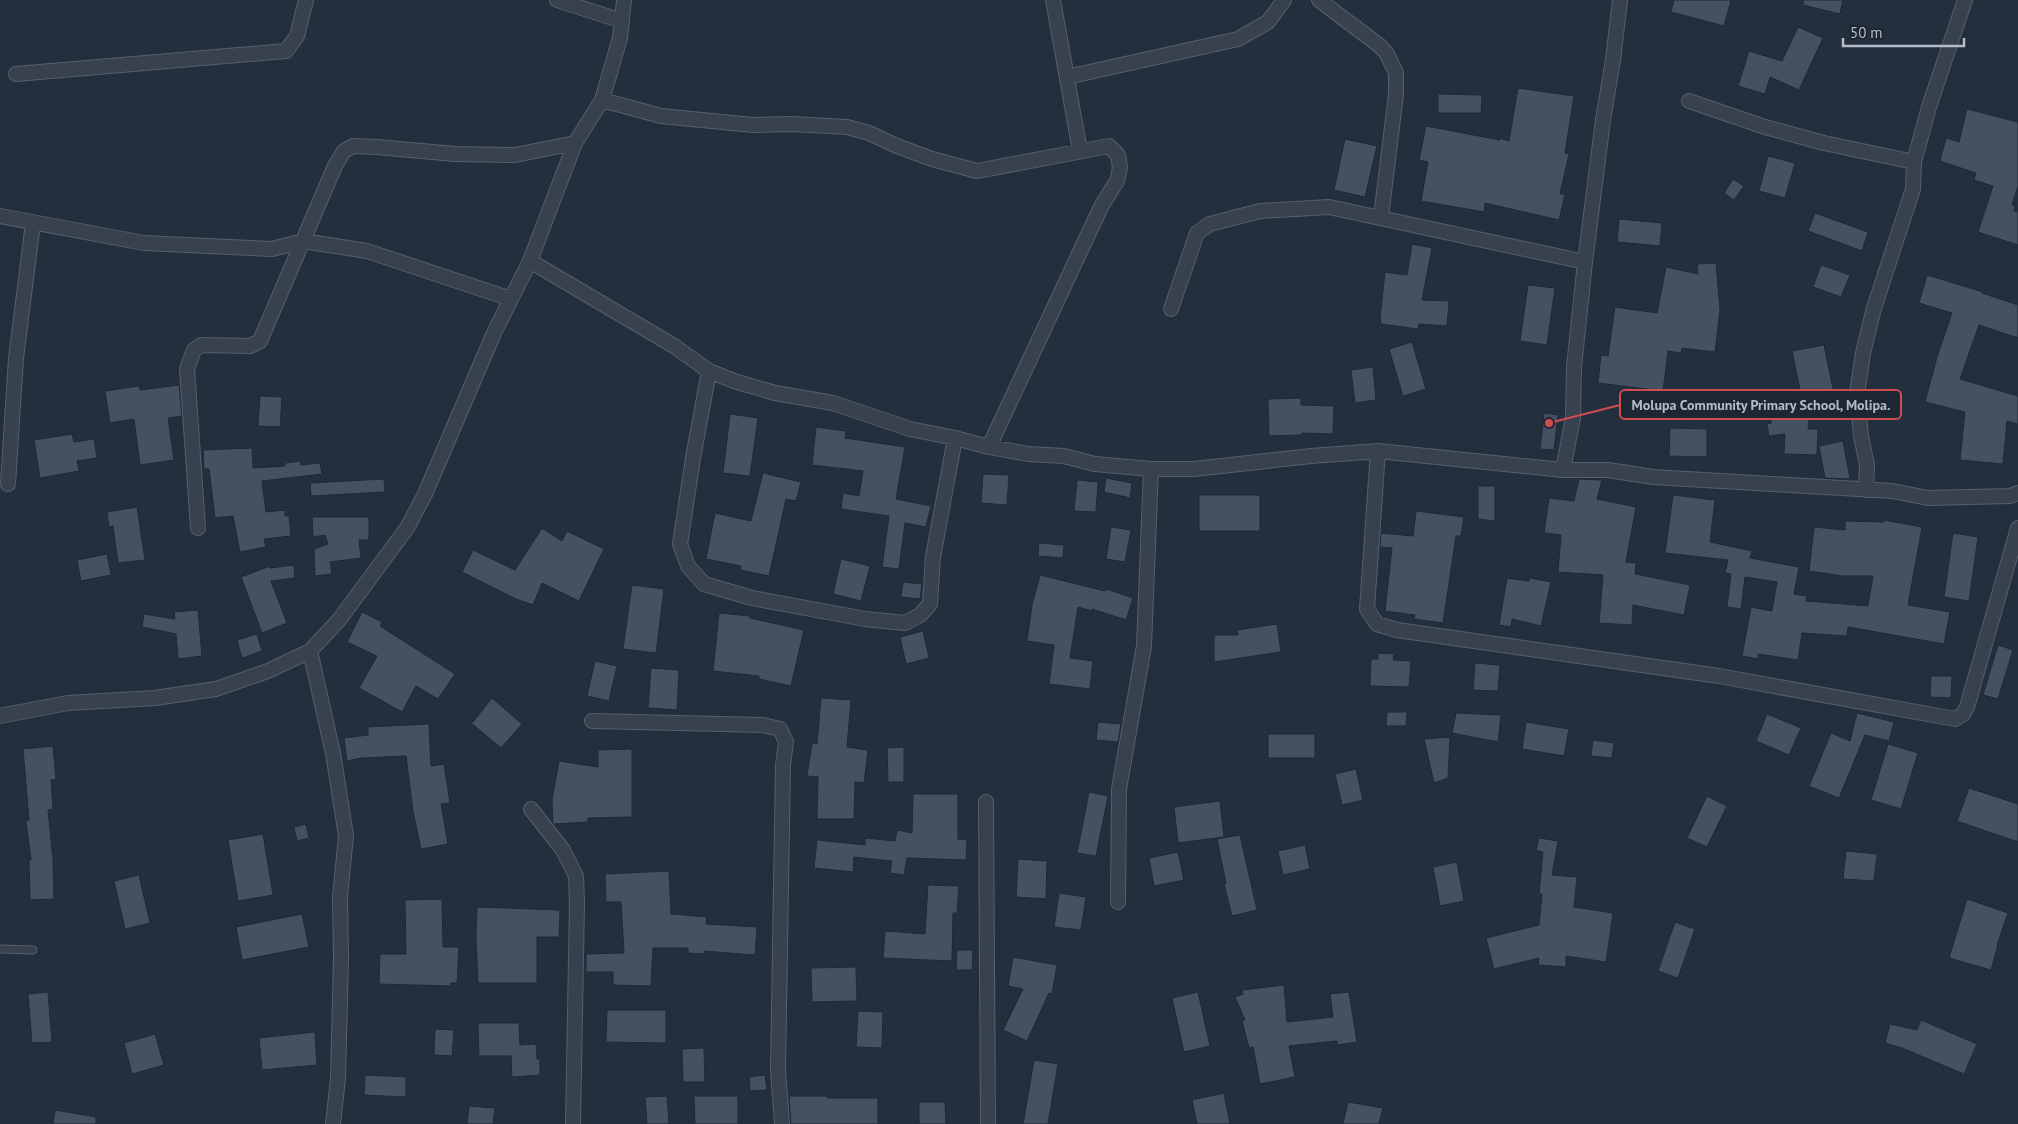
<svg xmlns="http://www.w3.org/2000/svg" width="2018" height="1124" font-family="'PT Sans',sans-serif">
<rect width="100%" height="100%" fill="#242f3e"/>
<path fill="#455162" stroke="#1f2835" d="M 1674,0 L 1731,0 L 1724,26 L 1671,12 Z
M 1803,0 L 1843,0 L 1840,14 L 1803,5 Z
M 1798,27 L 1823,38 L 1799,90 L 1770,77 L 1765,94 L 1738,86 L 1749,51 L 1782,61 Z
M 1518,88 L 1574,96 L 1565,153 L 1569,154 L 1560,194 L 1565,194 L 1559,220 L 1485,203 L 1484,212 L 1421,201 L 1428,162 L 1419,160 L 1426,126 L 1500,140 L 1500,138 L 1509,141 Z
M 1438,94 L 1482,95 L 1481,113 L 1438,113 Z
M 1967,109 L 2018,122 L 2018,186 L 2012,205 L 2015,206 L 2014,211 L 2018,211 L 2018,245 L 1978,232 L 1993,186 L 1974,180 L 1976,173 L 1940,161 L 1946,138 L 1959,142 Z
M 1345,139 L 1377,146 L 1365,197 L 1334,190 Z
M 1768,156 L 1795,163 L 1785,198 L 1759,191 Z
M 1733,179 L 1744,186 L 1734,200 L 1724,193 Z
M 1815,213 L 1868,232 L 1862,251 L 1808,231 Z
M 1619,219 L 1662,223 L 1660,246 L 1617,242 Z
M 1412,244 L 1432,248 L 1422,300 L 1449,301 L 1447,326 L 1419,324 L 1418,329 L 1381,324 L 1380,318 L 1385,272 L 1407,275 Z
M 1716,263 L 1720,310 L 1715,352 L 1682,348 L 1681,353 L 1668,351 L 1663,391 L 1598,383 L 1601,355 L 1608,356 L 1615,307 L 1657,313 L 1666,267 L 1698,274 L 1697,264 Z
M 1821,265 L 1850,275 L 1841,297 L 1813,287 Z
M 1927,275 L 1983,292 L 1982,293 L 2018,305 L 2018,338 L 1979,325 L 1960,379 L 2018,396 L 2018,424 L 2007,421 L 2003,464 L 1960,460 L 1965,412 L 1925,402 L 1937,357 L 1952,313 L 1919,303 Z
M 1528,285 L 1555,288 L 1547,345 L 1520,341 Z
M 1412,342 L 1426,389 L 1403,396 L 1389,349 Z
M 1824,345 L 1835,399 L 1803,405 L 1792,351 Z
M 1373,367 L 1376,400 L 1355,403 L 1351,370 Z
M 179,385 L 182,416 L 168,418 L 174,460 L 140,465 L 134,419 L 110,423 L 105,391 L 139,386 L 140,390 Z
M 260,396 L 282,397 L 280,427 L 258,426 Z
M 1301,398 L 1301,405 L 1334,406 L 1333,434 L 1302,433 L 1302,435 L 1269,436 L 1268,399 Z
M 1773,404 L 1810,409 L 1808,429 L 1818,429 L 1817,455 L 1784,454 L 1785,434 L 1769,436 L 1767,424 L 1771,423 Z
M 1544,413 L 1558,415 L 1554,450 L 1540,449 Z
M 730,414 L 758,418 L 750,476 L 723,473 Z
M 816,427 L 846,431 L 845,438 L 905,447 L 896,499 L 931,506 L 926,527 L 905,523 L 899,569 L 882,567 L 889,516 L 841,509 L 843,493 L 859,496 L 863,471 L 812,465 Z
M 1670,428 L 1707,429 L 1707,457 L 1669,456 Z
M 72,434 L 74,442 L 94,439 L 97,458 L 77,461 L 79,471 L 40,478 L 34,440 Z
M 1843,441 L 1850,479 L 1825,478 L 1819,446 Z
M 252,448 L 253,468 L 285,466 L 285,463 L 301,461 L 301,465 L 320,463 L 322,474 L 262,481 L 266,512 L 285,510 L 285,516 L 289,516 L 291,536 L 264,539 L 266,547 L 240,552 L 233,516 L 215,518 L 209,469 L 204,469 L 203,450 Z
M 763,473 L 801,482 L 796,501 L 786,499 L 769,576 L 740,570 L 741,566 L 706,559 L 715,513 L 751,521 Z
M 983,474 L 1009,475 L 1007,505 L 981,503 Z
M 1106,478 L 1132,483 L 1130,498 L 1104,492 Z
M 384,479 L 385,492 L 311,496 L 310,483 Z
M 1579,479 L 1602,480 L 1597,499 L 1636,507 L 1626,562 L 1636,563 L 1635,574 L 1690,585 L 1684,615 L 1633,605 L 1632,625 L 1599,623 L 1603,575 L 1558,572 L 1561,535 L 1544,533 L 1549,498 L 1574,501 Z
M 1077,480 L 1098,482 L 1096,512 L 1074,511 Z
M 1478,486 L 1495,486 L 1495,521 L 1478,519 Z
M 1199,495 L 1260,495 L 1260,531 L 1199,531 Z
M 1673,495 L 1715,500 L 1710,542 L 1752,551 L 1750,558 L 1799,567 L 1794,594 L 1807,596 L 1806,601 L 1868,606 L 1873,576 L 1843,576 L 1809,571 L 1814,527 L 1845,530 L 1845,521 L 1884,522 L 1884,520 L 1922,527 L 1908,605 L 1950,612 L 1944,644 L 1848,627 L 1847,636 L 1802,633 L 1798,660 L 1758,654 L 1758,659 L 1742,656 L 1751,607 L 1772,611 L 1777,582 L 1745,577 L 1741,609 L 1727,607 L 1731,574 L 1725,573 L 1728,560 L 1665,553 Z
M 137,507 L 145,560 L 118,563 L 113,526 L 109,527 L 107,512 Z
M 1416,511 L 1464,517 L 1461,536 L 1456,536 L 1443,623 L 1414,619 L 1415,615 L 1385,611 L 1392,548 L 1380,547 L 1381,533 L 1413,536 Z
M 312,517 L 369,517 L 369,540 L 359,540 L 361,558 L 330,562 L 332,574 L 315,576 L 314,549 L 328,544 L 325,535 L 313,537 Z
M 1111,527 L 1131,530 L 1125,562 L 1106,559 Z
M 542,528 L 562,541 L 567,531 L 604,549 L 579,601 L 542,583 L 533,605 L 516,599 L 462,572 L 473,550 L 515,570 Z
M 1953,533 L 1978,537 L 1969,601 L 1944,597 Z
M 1039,543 L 1064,545 L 1063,558 L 1038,556 Z
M 107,554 L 111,575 L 81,581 L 77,560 Z
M 841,559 L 870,566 L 861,601 L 833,594 Z
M 294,565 L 295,578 L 271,581 L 287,623 L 262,633 L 241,577 L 270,566 L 270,568 Z
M 1040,575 L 1105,591 L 1106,589 L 1133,598 L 1126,620 L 1092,609 L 1092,611 L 1078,607 L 1070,658 L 1093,661 L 1090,689 L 1049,684 L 1054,645 L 1027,641 L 1032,605 Z
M 1507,578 L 1529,581 L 1530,578 L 1551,582 L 1541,626 L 1512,619 L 1511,627 L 1499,625 Z
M 903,582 L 922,584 L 920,599 L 901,597 Z
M 632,585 L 664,589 L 656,653 L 623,649 Z
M 198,610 L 202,656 L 178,659 L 176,634 L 142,627 L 144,614 L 175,619 L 174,612 Z
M 362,612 L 382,622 L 380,626 L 455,674 L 438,699 L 416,686 L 402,712 L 359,688 L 377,656 L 347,642 Z
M 719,613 L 750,616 L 750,618 L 804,630 L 791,686 L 759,679 L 759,676 L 713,671 Z
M 1277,624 L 1281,652 L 1214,662 L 1214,635 L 1238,635 L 1237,630 Z
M 923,631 L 929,658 L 906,664 L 900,637 Z
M 257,634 L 262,651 L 242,658 L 237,640 Z
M 1998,645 L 2013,650 L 1998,699 L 1983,695 Z
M 1378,653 L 1394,654 L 1393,660 L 1411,661 L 1409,687 L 1370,686 L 1371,659 L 1378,659 Z
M 595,661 L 617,666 L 609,701 L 587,696 Z
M 1475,663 L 1500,665 L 1498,691 L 1473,690 Z
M 651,668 L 679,670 L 677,710 L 648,708 Z
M 1931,676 L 1952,676 L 1951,698 L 1930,697 Z
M 492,698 L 522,724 L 501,748 L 470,722 L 473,722 Z
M 821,698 L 851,700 L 847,747 L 868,750 L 864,783 L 855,782 L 854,819 L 817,819 L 818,777 L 807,776 L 812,743 L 817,744 Z
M 1387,712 L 1407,712 L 1406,726 L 1386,726 Z
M 1456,713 L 1501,715 L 1498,742 L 1452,733 Z
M 1857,713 L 1894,722 L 1889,741 L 1865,735 L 1839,798 L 1809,786 L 1831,733 L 1850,741 Z
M 1767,714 L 1801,728 L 1789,755 L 1756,741 Z
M 1098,722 L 1121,724 L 1118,742 L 1096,740 Z
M 1526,722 L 1569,729 L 1564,756 L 1522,749 Z
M 429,724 L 431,766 L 444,764 L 450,803 L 441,804 L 448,844 L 421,849 L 413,811 L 406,756 L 361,758 L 347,761 L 344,738 L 368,735 L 368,727 Z
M 1268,734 L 1315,734 L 1315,758 L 1268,758 Z
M 1450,737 L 1448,778 L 1434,783 L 1424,739 Z
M 1593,740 L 1614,743 L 1612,758 L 1591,756 Z
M 1888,744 L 1918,753 L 1901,809 L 1871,800 Z
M 53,746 L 56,779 L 51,780 L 53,809 L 48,810 L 53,859 L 54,899 L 30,900 L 29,860 L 31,860 L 26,821 L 29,820 L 23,749 Z
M 904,747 L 904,782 L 888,782 L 887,748 Z
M 632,749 L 632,817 L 588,818 L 588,822 L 553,824 L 552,800 L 559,761 L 598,767 L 598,750 Z
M 1356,769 L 1363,800 L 1342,805 L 1335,774 Z
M 1969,788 L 2018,804 L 2018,842 L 1957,821 Z
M 1089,792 L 1108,796 L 1096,856 L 1077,853 Z
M 913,794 L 958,794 L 958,839 L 967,840 L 966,860 L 907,858 L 904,875 L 890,873 L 892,861 L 854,857 L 853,872 L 814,868 L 817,840 L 865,845 L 865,838 L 895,841 L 897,830 L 912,833 Z
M 1707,796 L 1727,806 L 1707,847 L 1687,838 Z
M 1220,801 L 1224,837 L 1178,843 L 1174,807 Z
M 306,824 L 309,838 L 297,841 L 294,827 Z
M 263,834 L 273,895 L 238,901 L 228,840 Z
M 1240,835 L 1257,910 L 1232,916 L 1224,884 L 1226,883 L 1217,839 Z
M 1539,838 L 1558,841 L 1552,875 L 1577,877 L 1574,907 L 1613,913 L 1606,962 L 1566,956 L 1566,967 L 1538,965 L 1539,958 L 1494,969 L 1486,938 L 1539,925 L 1542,894 L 1539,894 L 1543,852 L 1536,850 Z
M 1305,845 L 1310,869 L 1283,875 L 1278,851 Z
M 1846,851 L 1877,854 L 1874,881 L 1843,879 Z
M 1178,852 L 1184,880 L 1154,886 L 1149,858 Z
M 1018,859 L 1047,861 L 1046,899 L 1016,897 Z
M 1457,862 L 1464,901 L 1440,906 L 1433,867 Z
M 669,871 L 671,914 L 707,917 L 706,924 L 757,927 L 755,955 L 704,951 L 704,954 L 688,953 L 688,948 L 653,948 L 651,986 L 613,985 L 613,972 L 586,972 L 586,954 L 624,953 L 621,902 L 606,902 L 605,874 Z
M 139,875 L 150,923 L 125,929 L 114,881 Z
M 928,885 L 959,886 L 957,913 L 953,913 L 952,961 L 883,958 L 885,931 L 925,934 Z
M 1059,893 L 1086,897 L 1081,930 L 1054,927 Z
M 442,899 L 443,947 L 459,947 L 457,983 L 451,983 L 451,986 L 379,984 L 380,954 L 406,954 L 405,900 Z
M 1967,899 L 2008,913 L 1997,945 L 1998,945 L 1991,970 L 1949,958 Z
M 477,907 L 560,910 L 559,937 L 537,937 L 537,983 L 478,983 L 476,937 Z
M 302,914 L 309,947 L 242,960 L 236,927 Z
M 1675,922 L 1695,929 L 1678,978 L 1658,971 Z
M 957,950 L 973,950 L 972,970 L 956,970 Z
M 1013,957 L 1057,965 L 1052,994 L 1049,993 L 1027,1041 L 1003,1030 L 1023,989 L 1008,986 Z
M 856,967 L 857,1001 L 812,1002 L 811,968 Z
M 1284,985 L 1287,1022 L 1333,1017 L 1330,994 L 1349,992 L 1357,1042 L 1337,1045 L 1337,1041 L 1289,1046 L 1295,1077 L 1260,1084 L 1253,1047 L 1249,1048 L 1242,1021 L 1245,1020 L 1235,997 L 1243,994 L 1242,990 Z
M 48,992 L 52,1042 L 32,1043 L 28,994 Z
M 1198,992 L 1210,1046 L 1184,1052 L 1172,998 Z
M 607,1010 L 666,1010 L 666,1043 L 606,1042 Z
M 858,1011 L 883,1012 L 882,1048 L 856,1047 Z
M 1921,1020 L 1977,1044 L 1964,1074 L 1902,1048 L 1885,1043 L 1890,1024 L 1917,1030 Z
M 478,1023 L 519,1023 L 520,1045 L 536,1044 L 537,1059 L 540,1059 L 540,1075 L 512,1077 L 511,1056 L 479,1056 Z
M 435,1029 L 454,1030 L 452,1056 L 434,1055 Z
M 315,1032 L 317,1065 L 262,1070 L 259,1038 Z
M 155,1034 L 164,1065 L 132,1074 L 124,1043 Z
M 704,1048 L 705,1082 L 683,1082 L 682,1049 Z
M 1034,1060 L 1058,1064 L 1048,1124 L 1023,1124 Z
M 365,1075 L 406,1077 L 406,1097 L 364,1095 Z
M 765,1075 L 767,1090 L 750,1091 L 749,1077 Z
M 1224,1093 L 1230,1124 L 1197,1124 L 1192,1100 Z
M 667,1096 L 669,1124 L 647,1124 L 645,1097 Z
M 694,1096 L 738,1096 L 738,1124 L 695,1124 Z
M 789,1096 L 827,1096 L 827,1098 L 878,1098 L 878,1124 L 791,1124 Z
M 919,1102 L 945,1102 L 946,1124 L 919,1124 Z
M 1348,1102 L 1383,1108 L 1379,1124 L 1343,1124 Z
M 469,1106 L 495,1108 L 493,1124 L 467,1124 Z
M 55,1110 L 96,1117 L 96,1124 L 53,1124 Z"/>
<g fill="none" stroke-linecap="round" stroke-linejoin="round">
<defs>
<path id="lane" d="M 0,949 L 33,950"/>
<path id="street" d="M 557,0 L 622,21
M 1053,0 L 1080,151
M 1319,0 L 1380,46 L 1387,54 L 1396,73 L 1396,94 L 1381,217
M 16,74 L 286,51 L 297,36 L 306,0
M 1067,77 L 1238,39 L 1268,22 L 1284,0
M 602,100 L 661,116 L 753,125 L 791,124 L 847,127 L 869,133 L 897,146 L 932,159 L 977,171 L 1109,146 L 1118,155 L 1120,168 L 1117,181 L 1102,205 L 1078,256 L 989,447
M 1689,101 L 1765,127 L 1824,143 L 1914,162
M 0,216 L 144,243 L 272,249 L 303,241 L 367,251 L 511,299
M 530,261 L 674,346 L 709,371 L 734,381 L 775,393 L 833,403 L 910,429 L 955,438 L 989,447 L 1028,454 L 1064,456 L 1095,464 L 1151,469 L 1194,469 L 1311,456 L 1378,451 L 1563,470 L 1608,470 L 1653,477 L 1892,491 L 1928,498 L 2010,496 L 2018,493
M 1171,309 L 1197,233 L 1210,224 L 1260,211 L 1329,207 L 1585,262
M 709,371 L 693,458 L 680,544 L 688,566 L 704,584 L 752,598 L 865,619 L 905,623 L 920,615 L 930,604 L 933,557 L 955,438
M 1378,451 L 1367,609 L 1377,624 L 1397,630 L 1719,676 L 1955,719 L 1963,714 L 1967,707 L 2018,528
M 1563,470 L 1573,418 L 1574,367 L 1585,262 L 1603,120 L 1613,60 L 1620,0
M 8,484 L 16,358 L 33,223
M 1866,490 L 1867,465 L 1861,436 L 1857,394 L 1863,353 L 1874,308 L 1913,189 L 1914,162 L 1929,107 L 1965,0
M 198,528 L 187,369 L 194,350 L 201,345 L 250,346 L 260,341 L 335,166 L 344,151 L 353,146 L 377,147 L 455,154 L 515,155 L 575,143
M 310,651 L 333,753 L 346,836 L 340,897 L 341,958 L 338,1078 L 333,1124
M 0,716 L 68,703 L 155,698 L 216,689 L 268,671 L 310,651 L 339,620 L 407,528 L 425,494 L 494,333 L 530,261 L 575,143 L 602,100 L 620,38 L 624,0
M 592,721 L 763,725 L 780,729 L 786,742 L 783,765 L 778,1070 L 782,1124
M 986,802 L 988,1124
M 531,809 L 563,850 L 576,876 L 577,903 L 573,1124
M 1118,902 L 1119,789 L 1144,646 L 1151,469"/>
</defs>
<use href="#lane" stroke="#565f6c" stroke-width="9"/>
<use href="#street" stroke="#565f6c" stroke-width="16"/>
<use href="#lane" stroke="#38414e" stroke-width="7"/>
<use href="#street" stroke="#38414e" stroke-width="14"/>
</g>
<path fill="none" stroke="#ce4d50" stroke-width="2" d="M1549 423L1620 405"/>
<circle fill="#ce4d50" stroke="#1d2633" stroke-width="2" cx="1549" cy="423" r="5"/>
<rect fill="#1d2633" stroke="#ce4d50" stroke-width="2" x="1620" y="390" width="281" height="29" rx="5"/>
<g font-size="14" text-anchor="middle" font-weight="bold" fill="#b4bcc9">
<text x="1761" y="410">Molupa Community Primary School, Molipa.</text>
</g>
<path d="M1843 38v8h121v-8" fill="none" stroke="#b4bcc9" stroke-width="2.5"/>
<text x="1850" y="38" font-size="15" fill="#b4bcc9" stroke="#1d2633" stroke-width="4" paint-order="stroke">50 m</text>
</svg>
